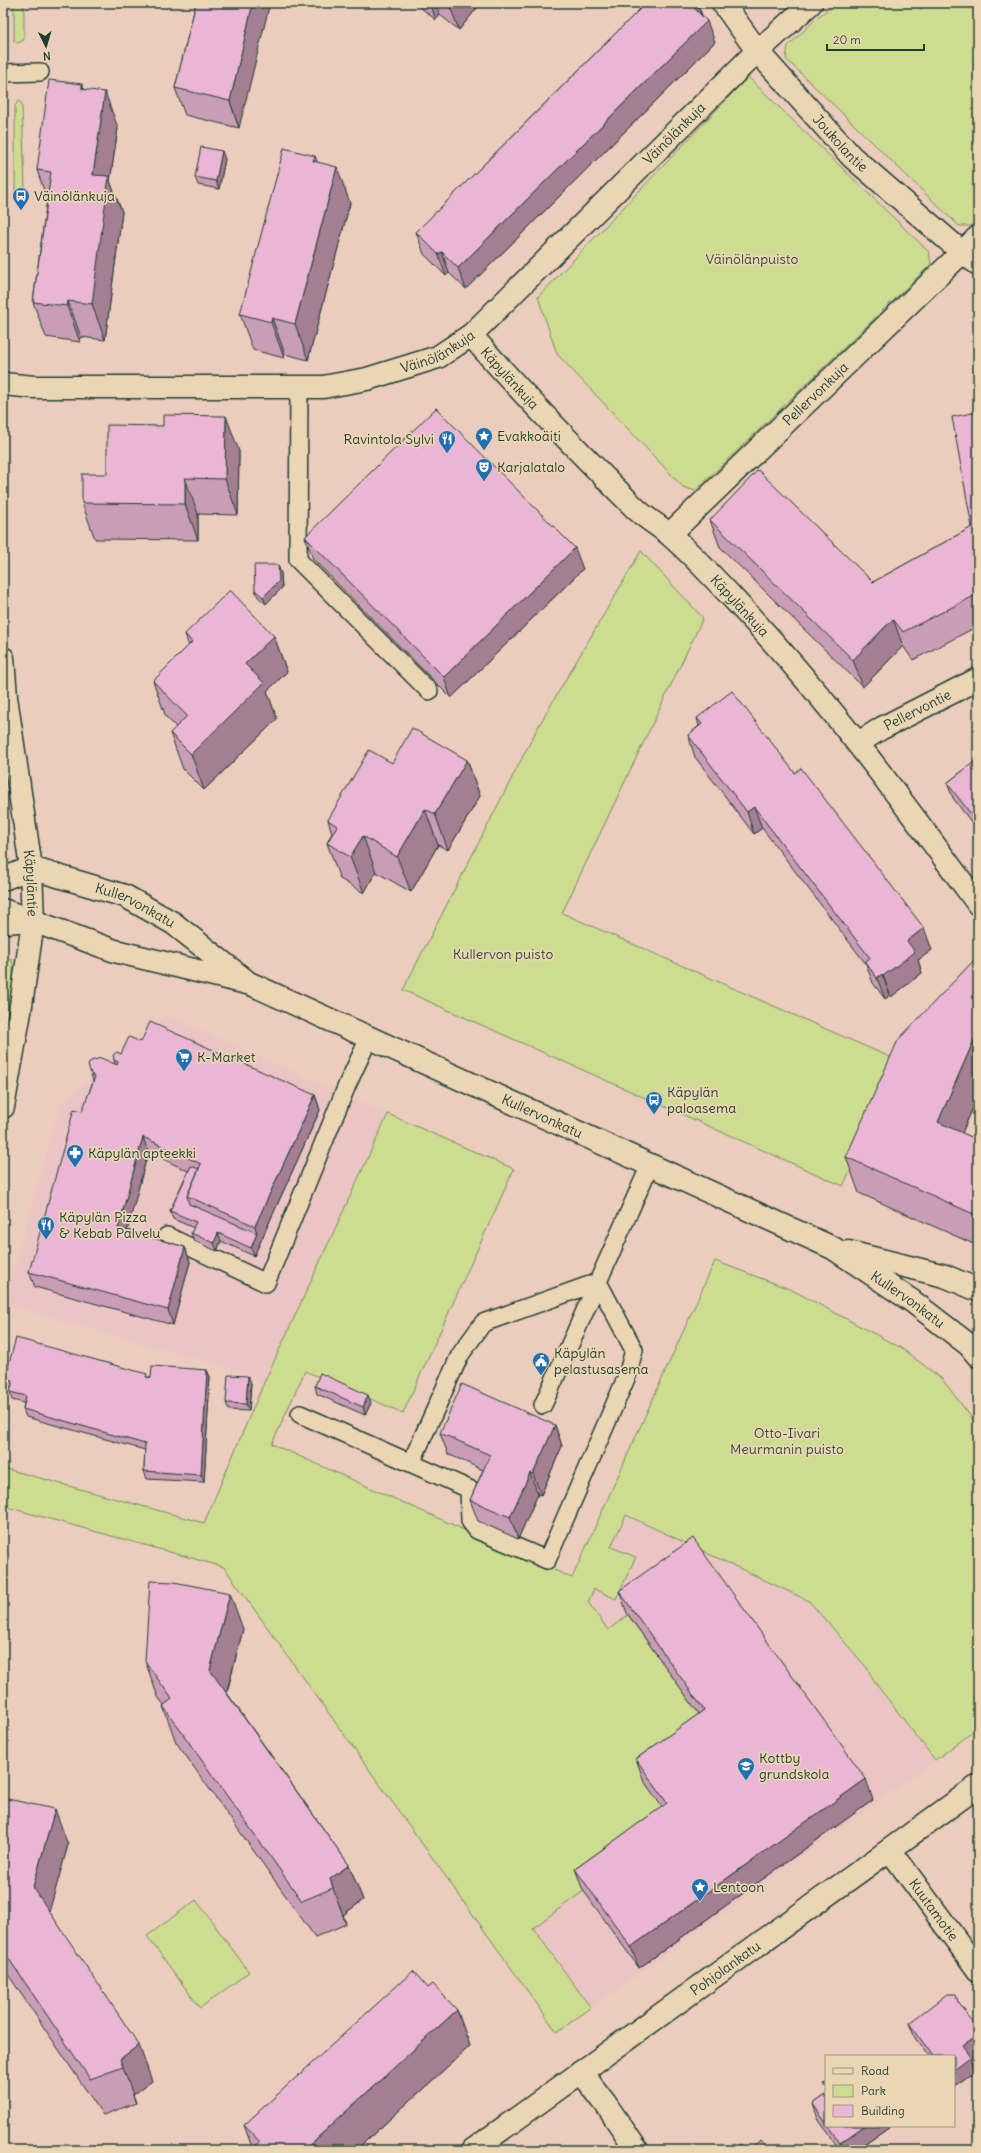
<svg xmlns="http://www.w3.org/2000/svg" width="981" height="2153" font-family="Delius,sans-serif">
<rect width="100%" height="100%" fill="#ebccbd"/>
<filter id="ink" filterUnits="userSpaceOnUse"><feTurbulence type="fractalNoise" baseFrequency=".025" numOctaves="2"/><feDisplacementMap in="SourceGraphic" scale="8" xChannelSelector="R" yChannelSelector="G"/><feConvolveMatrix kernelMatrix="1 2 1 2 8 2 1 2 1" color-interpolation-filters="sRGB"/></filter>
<g filter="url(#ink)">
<path fill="#ebc5c4" d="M 165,1015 L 388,1114 L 263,1385 L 247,1373 L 4,1304 L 61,1103 Z
M 626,1515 L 809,1601 L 867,1668 L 876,1684 L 935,1760 L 591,2008 L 515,1904 L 562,1662 Z"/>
<path fill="#cddc90" stroke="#768c62" d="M 14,3 L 24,3 L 24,40 L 18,43 L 14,41 Z
M 837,3 L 911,3 L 921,9 L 928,3 L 978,3 L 978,218 L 971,226 L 959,226 L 786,59 L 788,46 L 819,16 Z
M 748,77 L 929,252 L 931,264 L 695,491 L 683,487 L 557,354 L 538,297 Z
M 19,100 L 22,105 L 25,188 L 20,195 L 17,194 L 15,191 L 15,106 Z
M 641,551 L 703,618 L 562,913 L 901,1062 L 843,1186 L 403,990 L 538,727 Z
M 3,806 L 9,859 L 6,863 L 3,863 Z
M 11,958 C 18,966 5,1039 3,1054 L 3,974 Z
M 388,1114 L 514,1169 L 403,1413 L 305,1371 L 272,1444 L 572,1578 L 715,1261 L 792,1290 L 901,1348 L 942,1379 L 978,1426 L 978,1728 L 935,1760 L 876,1684 L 867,1668 L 809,1601 L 626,1515 L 611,1547 L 636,1557 L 616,1599 L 594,1589 L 588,1602 L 608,1630 L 628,1615 L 712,1731 L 675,1824 L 533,1928 L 591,2008 L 557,2032 L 224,1567 L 3,1506 L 3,1468 L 204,1523 L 263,1385 Z
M 196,1900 L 249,1972 L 200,2008 L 147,1936 Z"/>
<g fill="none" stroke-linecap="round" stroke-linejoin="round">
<defs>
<path id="service" d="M 3,73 L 40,72
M 299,388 L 298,560 L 429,691
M 3,925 L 33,922
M 167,1236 L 266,1283 L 348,1083 L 369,1038
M 543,1405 L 650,1165
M 300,1414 L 469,1489 L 470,1521 L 477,1530 L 547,1560 L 627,1376 L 634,1350 L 598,1282 L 483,1323 L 460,1355 L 411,1463"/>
<g id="minor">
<path id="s1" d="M 723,3 L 758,52 L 852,157 L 963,253 L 978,264"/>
<path id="s2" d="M 471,335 C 523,395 579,452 635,508 C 646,519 660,526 671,536 C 696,558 719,583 741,607 C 828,699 903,802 978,904"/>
<path id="s3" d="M 3,384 L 34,387 L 323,387 L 367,379 L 438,357 L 471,335 L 747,61 L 811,3"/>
<path id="s4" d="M 670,534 L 978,237"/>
<path id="s5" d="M 858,743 L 882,728 L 978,679"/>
<path id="s6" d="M 890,1850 L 978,1970"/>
<path d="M 581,2072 L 605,2103 L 637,2150"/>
</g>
<g id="tertiary">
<path id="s7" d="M 473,2150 L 978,1786"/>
</g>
<g id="secondary">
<path id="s8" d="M 3,658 L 6,697 L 31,868 L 33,922 L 20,1012 L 3,1107"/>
<path id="s9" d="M 3,879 L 31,868 L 125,896 L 173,923 L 245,980"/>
<path id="s10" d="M 3,910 L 115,951 L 251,984 L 833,1248 L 912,1301 L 969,1345 L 978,1356"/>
<path d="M 848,1252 L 945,1276 L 978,1290"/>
</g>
</defs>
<use href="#service" stroke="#1f3d34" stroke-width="20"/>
<use href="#minor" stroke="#1f3d34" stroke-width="25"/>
<use href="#tertiary" stroke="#1f3d34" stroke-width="25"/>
<use href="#secondary" stroke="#1f3d34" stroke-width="25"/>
<use href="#service" stroke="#ebd6b4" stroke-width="17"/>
<use href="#minor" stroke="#ebd6b4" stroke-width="22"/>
<use href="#tertiary" stroke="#ebd6b4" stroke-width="22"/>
<use href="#secondary" stroke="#ebd6b4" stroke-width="22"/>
</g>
<path fill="#c99db5" stroke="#1f3d34" d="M 196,3 L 239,128 L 185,115 L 175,88 Z
M 415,3 L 481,3 L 459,30 L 440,15 L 436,20 Z
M 646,3 L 697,3 L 702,15 L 715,42 L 466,289 L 449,273 L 446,276 L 424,254 L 416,232 Z
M 82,84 L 84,89 L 118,128 L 110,181 L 122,212 L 105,340 L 81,337 L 80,342 L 46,337 L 33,302 L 47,199 L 37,170 Z
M 225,159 L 219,189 L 198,185 L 195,177 Z
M 350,203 L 308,360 L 285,354 L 284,358 L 253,350 L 240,314 Z
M 978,412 L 978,626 L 913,660 L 903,646 L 863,687 L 720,547 L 710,520 L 873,582 L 972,527 Z
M 239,451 L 238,515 L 198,514 L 198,540 L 95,539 L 82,503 Z
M 305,537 L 583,569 L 451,698 L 313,559 Z
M 281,573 L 282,588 L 266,604 L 258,597 L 255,590 Z
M 185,634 L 274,636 L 287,672 L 267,691 L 277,719 L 204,790 L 183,769 L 170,733 L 176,727 L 166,717 L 153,681 L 189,646 Z
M 697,718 L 795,773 L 932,950 L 918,960 L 922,973 L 891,997 L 890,995 L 885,999 L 873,983 L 866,964 L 762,828 L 754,834 L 695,757 L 688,735 L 699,726 Z
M 978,759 L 978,831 L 953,798 L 947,783 Z
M 467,760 L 480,796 L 448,850 L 438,845 L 411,892 L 376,872 L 364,893 L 340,879 L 327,843 L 332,833 L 328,820 L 392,763 Z
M 978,956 L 978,1096 L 962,1133 L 978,1140 L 978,1246 L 859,1193 L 846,1157 Z
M 141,1042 L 315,1095 L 320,1110 L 254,1256 L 221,1241 L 217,1251 L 194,1241 L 191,1233 L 194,1228 L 173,1219 L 170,1211 L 188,1171 L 148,1152 L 127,1230 L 185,1247 L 190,1262 L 173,1325 L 35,1287 L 29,1272 L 93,1081 L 91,1074 L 115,1064 L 114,1060 L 121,1054 Z
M 207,1370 L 210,1377 L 204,1482 L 147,1479 L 144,1471 L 145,1450 L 26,1417 L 23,1409 L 24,1403 L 12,1400 L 10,1392 L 11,1387 L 7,1386 L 5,1378 L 148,1377 L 151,1378 Z
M 251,1383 L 249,1411 L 229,1410 L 226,1403 Z
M 315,1386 L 371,1403 L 365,1415 L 317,1394 Z
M 555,1425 L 562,1446 L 541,1495 L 538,1494 L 518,1539 L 478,1521 L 470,1500 L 483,1470 L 448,1454 L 440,1433 Z
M 619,1591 L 873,1800 L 639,1968 L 583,1890 L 575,1869 L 662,1807 L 644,1781 L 636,1759 L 699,1714 L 627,1613 Z
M 243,1629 L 227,1693 L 349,1865 L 363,1900 L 343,1915 L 346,1924 L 315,1937 L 176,1742 L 163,1706 L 164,1705 L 158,1697 L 145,1661 Z
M 3,1798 L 68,1845 L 49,1911 L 152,2081 L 133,2095 L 136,2103 L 103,2115 L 3,1967 Z
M 978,1836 L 978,1853 L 973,1840 Z
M 428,1988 L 457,2010 L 470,2046 L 356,2150 L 253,2150 L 244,2125 Z
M 909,2023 L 971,2058 L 976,2072 L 954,2087 L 954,2056 L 928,2056 L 915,2038 Z
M 826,2095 L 826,2126 L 890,2126 L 856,2150 L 840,2150 L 818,2119 L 813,2104 Z"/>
<path fill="#a47f94" stroke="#1f3d34" d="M 253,3 L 270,3 L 239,128 L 230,101 Z
M 430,3 L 435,3 L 440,15 L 436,20 Z
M 456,3 L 481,3 L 459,30 L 451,9 Z
M 691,3 L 697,3 L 703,20 L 690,4 Z
M 707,21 L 715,42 L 466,289 L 458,268 Z
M 82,84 L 95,119 L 82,89 Z
M 105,92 L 118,128 L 110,181 L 122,212 L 105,340 L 92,304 L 93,175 Z
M 222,151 L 225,159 L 219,189 L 216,181 Z
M 315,156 L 328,192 L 313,161 Z
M 337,167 L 350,203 L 308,360 L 295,324 Z
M 442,252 L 449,273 L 446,276 L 438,254 Z
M 68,301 L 81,337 L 80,342 L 67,306 Z
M 272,318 L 285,354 L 284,358 L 271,322 Z
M 226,416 L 239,451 L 238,515 L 225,479 Z
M 185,478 L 198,514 L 198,540 L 185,504 Z
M 575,548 L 583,569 L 451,698 L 444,677 Z
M 278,565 L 281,573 L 282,588 L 266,604 L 263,597 Z
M 893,619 L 903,646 L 863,687 L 853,660 Z
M 274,636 L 287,672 L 267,691 L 277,719 L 204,790 L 191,754 L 245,664 Z
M 467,760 L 480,796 L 448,850 L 435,814 Z
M 754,807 L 762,828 L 754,834 L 747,812 Z
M 425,809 L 438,845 L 411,892 L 397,857 Z
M 363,836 L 376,872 L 364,893 L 350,857 Z
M 924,928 L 932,950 L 918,960 L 922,973 L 891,997 L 883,976 L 907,941 Z
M 882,974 L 890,995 L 885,999 L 877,978 Z
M 978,1031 L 978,1096 L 951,1158 L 938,1122 Z
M 315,1095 L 320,1110 L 254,1256 L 251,1248 L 257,1233 L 255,1226 Z
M 143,1137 L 148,1152 L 124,1243 L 118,1228 Z
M 218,1233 L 221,1241 L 217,1251 L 214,1243 Z
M 185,1247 L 190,1262 L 173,1325 L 168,1310 Z
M 207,1370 L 210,1377 L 204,1482 L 201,1475 Z
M 248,1376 L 251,1383 L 249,1411 L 246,1404 Z
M 368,1395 L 371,1403 L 365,1415 L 363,1407 Z
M 555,1425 L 562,1446 L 541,1495 L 533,1474 Z
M 530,1473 L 538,1494 L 518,1539 L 510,1517 Z
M 230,1593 L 243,1629 L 223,1706 L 210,1670 Z
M 866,1779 L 873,1800 L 639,1968 L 631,1947 Z
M 55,1809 L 68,1845 L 46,1923 L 33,1887 Z
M 349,1865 L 363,1900 L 343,1915 L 346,1924 L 333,1888 L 330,1879 Z
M 457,2010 L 470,2046 L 356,2150 L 304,2150 Z
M 978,2035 L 978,2053 L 971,2058 L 976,2072 L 954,2087 L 954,2069 L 962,2046 Z
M 139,2045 L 152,2081 L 133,2095 L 136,2103 L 120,2059 Z
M 864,2126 L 890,2126 L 856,2150 L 843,2150 L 840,2143 Z"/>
<path fill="#eab6d3" stroke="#1f3d34" d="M 196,3 L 253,3 L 230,101 L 175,88 Z
M 444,3 L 456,3 L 451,9 Z
M 646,3 L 691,3 L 690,4 L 707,21 L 458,268 L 442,252 L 438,254 L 416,232 Z
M 49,80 L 82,84 L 82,89 L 105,92 L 93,175 L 109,176 L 92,304 L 68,301 L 67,306 L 33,302 L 51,172 L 37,170 Z
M 201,147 L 222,151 L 216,181 L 195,177 Z
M 284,148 L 315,156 L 313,161 L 337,167 L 295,324 L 272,318 L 271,322 L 240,314 Z
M 976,328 L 978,328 L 978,341 Z
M 436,408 L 575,548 L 444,677 L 305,537 Z
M 978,412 L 978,594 L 903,632 L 893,619 L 853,660 L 710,520 L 758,470 L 873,582 L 972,527 L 952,417 Z
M 163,415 L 226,416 L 225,479 L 185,478 L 185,504 L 82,503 L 82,474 L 107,474 L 107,425 L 163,426 Z
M 254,565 L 278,565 L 279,581 L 263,597 L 255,590 Z
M 230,590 L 274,636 L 245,664 L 264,683 L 191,754 L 170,733 L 187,716 L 153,681 L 192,642 L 185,634 Z
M 732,691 L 795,773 L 801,768 L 924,928 L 907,941 L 915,952 L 883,976 L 882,974 L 877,978 L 865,962 L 870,958 L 754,807 L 747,812 L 688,735 L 702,724 L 697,718 Z
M 412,728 L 467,760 L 435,814 L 425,809 L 397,857 L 363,836 L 350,857 L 327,843 L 337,826 L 328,820 L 369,750 L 392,763 Z
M 978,759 L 978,823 L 947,783 Z
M 978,956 L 978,1031 L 938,1122 L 978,1140 L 978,1216 L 846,1157 L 898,1040 Z
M 150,1022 L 315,1095 L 255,1226 L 187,1196 L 201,1164 L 143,1137 L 118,1228 L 185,1247 L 168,1310 L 29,1272 L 74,1109 L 82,1111 L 95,1077 L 91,1074 L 88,1065 L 91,1061 L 101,1058 L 117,1065 L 118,1062 L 114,1060 L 113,1055 L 117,1052 L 121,1054 L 129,1037 L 141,1042 Z
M 191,1166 L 199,1169 L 187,1196 L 189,1204 L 257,1233 L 251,1248 L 218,1233 L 214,1243 L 191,1233 L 196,1222 L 170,1211 Z
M 16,1338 L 147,1374 L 146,1377 L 151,1378 L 152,1366 L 207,1370 L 201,1475 L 144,1471 L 145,1444 L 23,1409 L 26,1396 L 10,1392 L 13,1380 L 5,1378 Z
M 320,1373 L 368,1395 L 363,1407 L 315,1386 Z
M 228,1375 L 248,1376 L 246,1404 L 226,1403 Z
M 462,1384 L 555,1425 L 533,1474 L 530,1473 L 510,1517 L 470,1500 L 490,1455 L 440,1433 Z
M 693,1538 L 866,1779 L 631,1947 L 575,1869 L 667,1803 L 636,1759 L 704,1710 L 619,1591 Z
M 150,1581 L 174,1582 L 230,1593 L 210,1670 L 349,1865 L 330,1879 L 333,1888 L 302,1901 L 163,1706 L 172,1699 L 145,1661 Z
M 3,1798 L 55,1809 L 33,1887 L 139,2045 L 120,2059 L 123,2067 L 90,2079 L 3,1950 Z
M 978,1836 L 978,1846 L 973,1840 Z
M 413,1971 L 428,1988 L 433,1984 L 457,2010 L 304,2150 L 259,2150 L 255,2146 L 260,2142 L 244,2125 Z
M 947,1994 L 956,1994 L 958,2002 L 978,2029 L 978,2035 L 962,2046 L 970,2057 L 954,2069 L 954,2056 L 933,2056 L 909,2023 Z
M 826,2083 L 826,2087 L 824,2084 Z
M 826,2095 L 826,2123 L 813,2104 Z
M 828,2126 L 864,2126 L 840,2143 Z
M 761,2141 L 768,2150 L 749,2150 Z
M 740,2144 L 745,2150 L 732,2150 Z
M 167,2148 L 169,2150 L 165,2150 Z"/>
</g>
<defs>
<symbol id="bus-pin" viewBox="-11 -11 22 30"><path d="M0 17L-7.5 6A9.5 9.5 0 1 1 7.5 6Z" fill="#1f6fb2" stroke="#ebd6b4"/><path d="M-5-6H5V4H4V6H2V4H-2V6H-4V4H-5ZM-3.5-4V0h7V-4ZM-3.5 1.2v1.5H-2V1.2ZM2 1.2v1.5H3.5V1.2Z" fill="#fff"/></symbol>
<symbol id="sight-pin" viewBox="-11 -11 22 30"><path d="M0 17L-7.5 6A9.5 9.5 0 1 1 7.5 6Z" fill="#1f6fb2" stroke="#ebd6b4"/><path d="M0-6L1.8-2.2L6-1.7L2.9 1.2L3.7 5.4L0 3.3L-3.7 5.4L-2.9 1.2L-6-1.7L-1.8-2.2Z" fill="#fff"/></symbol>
<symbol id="restaurant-pin" viewBox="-11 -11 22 30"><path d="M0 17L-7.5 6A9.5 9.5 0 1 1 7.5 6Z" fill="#1f6fb2" stroke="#ebd6b4"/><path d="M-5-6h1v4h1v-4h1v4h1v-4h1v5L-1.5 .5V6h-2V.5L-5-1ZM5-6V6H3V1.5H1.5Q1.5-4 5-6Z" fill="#fff"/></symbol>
<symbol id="theatre-pin" viewBox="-11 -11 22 30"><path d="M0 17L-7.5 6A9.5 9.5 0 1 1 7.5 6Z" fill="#1f6fb2" stroke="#ebd6b4"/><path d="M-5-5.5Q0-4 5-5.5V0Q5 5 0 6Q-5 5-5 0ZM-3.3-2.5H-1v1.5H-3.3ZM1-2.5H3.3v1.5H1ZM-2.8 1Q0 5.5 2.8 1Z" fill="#fff"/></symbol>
<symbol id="supermarket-pin" viewBox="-11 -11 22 30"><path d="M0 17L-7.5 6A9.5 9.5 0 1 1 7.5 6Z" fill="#1f6fb2" stroke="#ebd6b4"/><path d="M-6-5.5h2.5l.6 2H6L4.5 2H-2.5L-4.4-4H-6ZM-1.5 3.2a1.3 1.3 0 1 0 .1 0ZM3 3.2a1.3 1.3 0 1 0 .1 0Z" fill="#fff"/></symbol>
<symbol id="pharmacy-pin" viewBox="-11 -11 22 30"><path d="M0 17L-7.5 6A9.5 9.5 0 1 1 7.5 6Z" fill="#1f6fb2" stroke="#ebd6b4"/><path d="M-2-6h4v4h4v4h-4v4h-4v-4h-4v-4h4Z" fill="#fff"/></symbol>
<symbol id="civic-pin" viewBox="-11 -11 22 30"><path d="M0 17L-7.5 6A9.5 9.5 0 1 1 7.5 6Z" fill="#1f6fb2" stroke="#ebd6b4"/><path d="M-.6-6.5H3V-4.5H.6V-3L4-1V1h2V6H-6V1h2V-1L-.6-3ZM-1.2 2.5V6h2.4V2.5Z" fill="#fff"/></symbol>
<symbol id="school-pin" viewBox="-11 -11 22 30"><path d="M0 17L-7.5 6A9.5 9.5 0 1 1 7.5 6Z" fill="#1f6fb2" stroke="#ebd6b4"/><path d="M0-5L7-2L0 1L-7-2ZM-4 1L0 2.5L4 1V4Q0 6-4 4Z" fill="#fff"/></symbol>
</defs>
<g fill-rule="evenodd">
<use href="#bus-pin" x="11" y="186" width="20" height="27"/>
<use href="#sight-pin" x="474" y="426" width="20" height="27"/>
<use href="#restaurant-pin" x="437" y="429" width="20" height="27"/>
<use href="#theatre-pin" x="474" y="457" width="20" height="27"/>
<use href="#supermarket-pin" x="174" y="1047" width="20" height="27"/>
<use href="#bus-pin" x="644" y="1090" width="20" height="27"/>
<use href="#pharmacy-pin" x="65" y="1143" width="20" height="27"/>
<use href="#restaurant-pin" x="36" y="1215" width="20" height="27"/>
<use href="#civic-pin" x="531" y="1351" width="20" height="27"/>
<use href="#school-pin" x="736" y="1756" width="20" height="27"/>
<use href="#sight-pin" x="690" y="1877" width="20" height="27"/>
</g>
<g text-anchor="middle" stroke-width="3.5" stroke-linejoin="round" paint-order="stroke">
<g font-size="14" fill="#1f3d34" stroke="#ebd6b4">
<text dy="5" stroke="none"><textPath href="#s3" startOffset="765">Väinölänkuja</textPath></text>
<text dy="5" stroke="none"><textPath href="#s1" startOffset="183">Joukolantie</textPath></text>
<text dy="5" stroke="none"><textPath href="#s3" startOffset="441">Väinölänkuja</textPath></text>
<text dy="5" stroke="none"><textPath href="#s2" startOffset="58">Käpylänkuja</textPath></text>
<text dy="5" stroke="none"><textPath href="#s4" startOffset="202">Pellervonkuja</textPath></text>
<text dy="5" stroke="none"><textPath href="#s2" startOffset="382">Käpylänkuja</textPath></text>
<text dy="5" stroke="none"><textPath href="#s5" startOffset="68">Pellervontie</textPath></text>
<text dy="5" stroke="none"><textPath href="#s8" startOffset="227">Käpyläntie</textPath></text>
<text dy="5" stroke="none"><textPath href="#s9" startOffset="141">Kullervonkatu</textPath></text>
<text dy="5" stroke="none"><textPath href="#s10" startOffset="579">Kullervonkatu</textPath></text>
<text dy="5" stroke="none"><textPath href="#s10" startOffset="989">Kullervonkatu</textPath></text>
<text dy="5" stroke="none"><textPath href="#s6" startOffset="74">Kuutamotie</textPath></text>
<text dy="5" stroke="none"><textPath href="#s7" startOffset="311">Pohjolankatu</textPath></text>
</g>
<g font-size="14" fill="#1f3d34" stroke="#ebd6b4" text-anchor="start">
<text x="34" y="201">Väinölänkuja</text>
<text x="497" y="441">Evakkoäiti</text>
<text x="434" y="444" text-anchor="end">Ravintola Sylvi</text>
<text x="497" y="472">Karjalatalo</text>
<text x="197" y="1062">K-Market</text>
<text x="667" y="1097">Käpylän<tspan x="667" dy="16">paloasema</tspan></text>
<text x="88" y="1158">Käpylän apteekki</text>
<text x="59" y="1222">Käpylän Pizza<tspan x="59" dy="16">&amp; Kebab Palvelu</tspan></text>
<text x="554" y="1358">Käpylän<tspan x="554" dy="16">pelastusasema</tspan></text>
<text x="759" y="1763">Kottby<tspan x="759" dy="16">grundskola</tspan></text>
<text x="713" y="1892">Lentoon</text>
</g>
<g font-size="14" fill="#304d3d" stroke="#ebd6b4">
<text x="752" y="264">Väinölänpuisto</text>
<text x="503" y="959">Kullervon puisto</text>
<text x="787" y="1438">Otto-Iivari<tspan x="787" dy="16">Meurmanin puisto</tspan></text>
</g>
</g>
<rect width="981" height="2153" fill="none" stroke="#ebd6b4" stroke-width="16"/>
<rect x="8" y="8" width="965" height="2137" fill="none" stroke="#1f3d34" stroke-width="1.5" filter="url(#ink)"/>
<rect x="825" y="2055" width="130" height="72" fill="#ebd6b4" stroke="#999981"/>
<rect x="833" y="2068" width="20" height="6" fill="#ebd6b4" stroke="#999981"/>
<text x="861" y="2075" font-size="12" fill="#1f3d34">Road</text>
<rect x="833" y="2085" width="20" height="12" fill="#cddc90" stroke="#999981"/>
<text x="861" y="2095" font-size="12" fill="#1f3d34">Park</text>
<rect x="833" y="2105" width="20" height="12" fill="#eab6d3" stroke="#999981"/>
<text x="861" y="2115" font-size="12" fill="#1f3d34">Building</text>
<g transform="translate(46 46) rotate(175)" stroke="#ebd6b4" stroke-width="3" paint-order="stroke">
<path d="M0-3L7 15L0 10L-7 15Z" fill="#1f3d34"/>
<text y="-6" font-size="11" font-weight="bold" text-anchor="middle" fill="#1f3d34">N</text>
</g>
<path d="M827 44v6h97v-6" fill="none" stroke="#1f3d34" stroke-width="2"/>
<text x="833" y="44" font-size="12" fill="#1f3d34" stroke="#ebd6b4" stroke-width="3" paint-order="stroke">20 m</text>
</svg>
